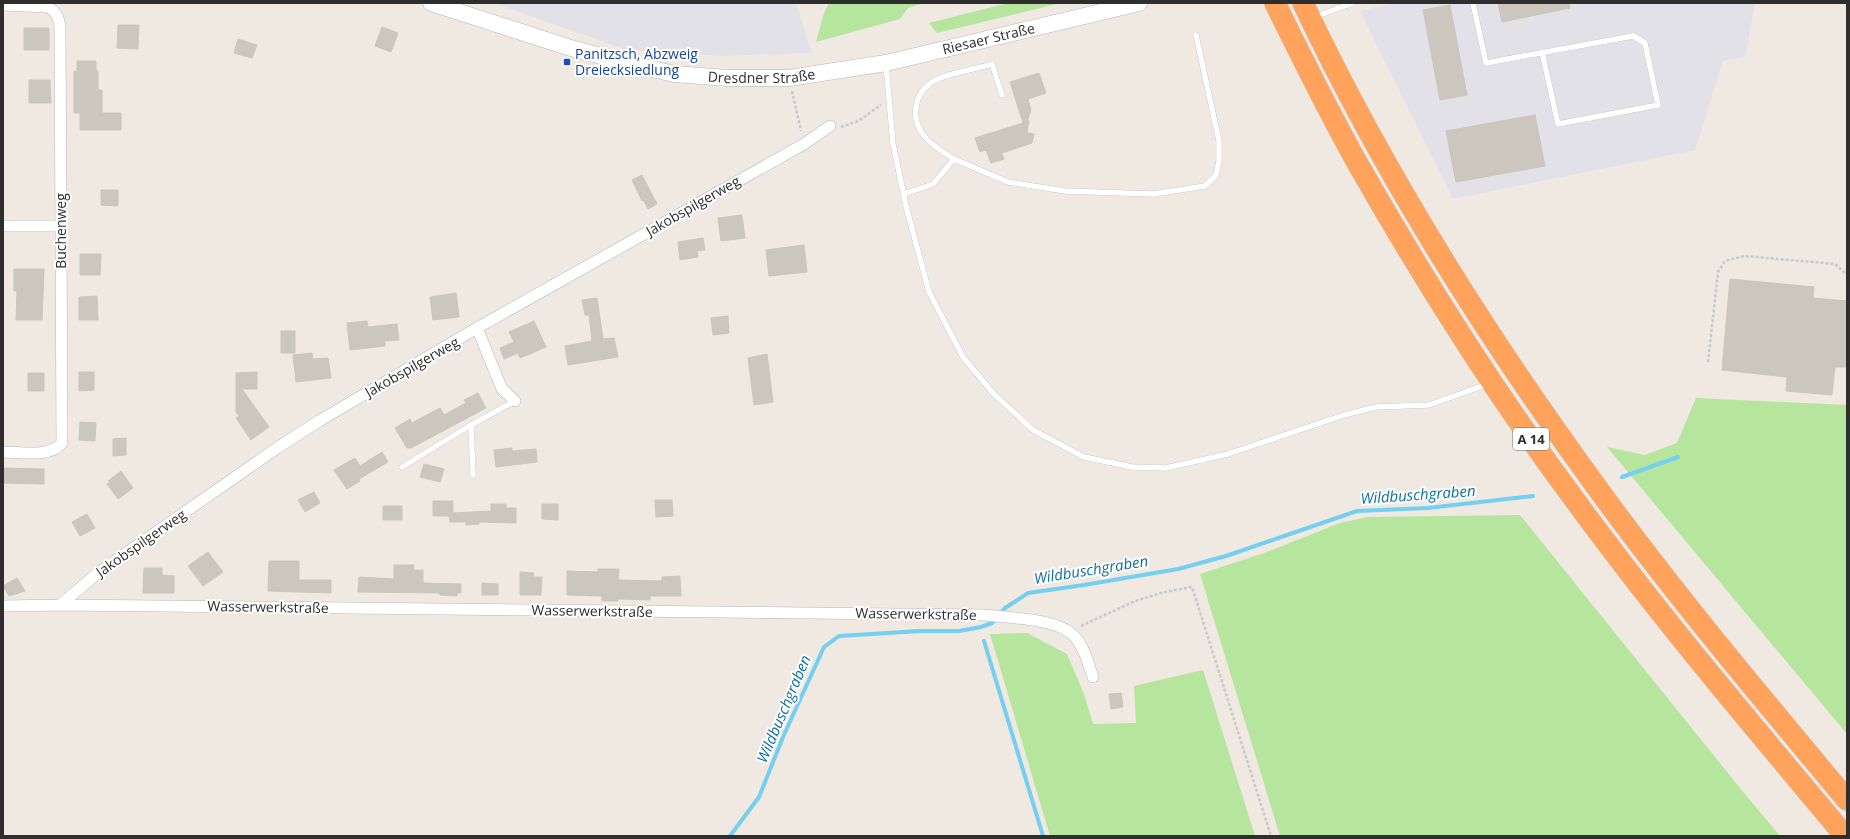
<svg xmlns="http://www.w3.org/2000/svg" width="1850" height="839" font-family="'Open Sans',sans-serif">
<rect width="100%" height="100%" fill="#efe9e1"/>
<path fill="#e3e1e8" d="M 494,3 L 796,3 L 812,53 L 722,56 L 624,49 Z
M 1393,3 L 1755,3 L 1745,57 L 1723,61 L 1695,150 L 1453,199 L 1360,11 Z"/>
<path fill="#b6e59e" d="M 829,3 L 924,3 L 908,8 L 900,19 L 816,42 L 824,13 Z
M 1008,3 L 1061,3 L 937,33 L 929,23 Z
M 1696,398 L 1847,405 L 1847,734 L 1607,447 L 1645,455 L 1677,443 Z
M 1520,515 L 1744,793 L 1780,836 L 1280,836 L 1200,574 L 1267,552 L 1340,523 L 1367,517 Z
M 1027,633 L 1067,654 L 1084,694 L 1093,724 L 1136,723 L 1134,686 L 1203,670 L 1255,836 L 1050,836 L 990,634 Z"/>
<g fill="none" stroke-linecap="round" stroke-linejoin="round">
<path stroke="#75cff0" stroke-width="4" d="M 1622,477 L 1678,457
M 984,641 L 1043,836
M 730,836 L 759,797 L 783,737 L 824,647 L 839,636 L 920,631 L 959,631 L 981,627 L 992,623 L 1005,608 L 1028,593 L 1084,585 L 1178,569 L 1226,556 L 1357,511 L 1428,508 L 1533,496"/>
</g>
<path fill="#cbc7bf" stroke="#cbc5ba" d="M 1498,3 L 1569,3 L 1570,8 L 1502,22 Z
M 1450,5 L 1467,95 L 1440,100 L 1423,10 Z
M 118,25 L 139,25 L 138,49 L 117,48 Z
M 382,27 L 398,33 L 391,52 L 375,46 Z
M 24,28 L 49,28 L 49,50 L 24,50 Z
M 238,39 L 257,45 L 252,58 L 234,53 Z
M 77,61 L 96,61 L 96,70 L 98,71 L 98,90 L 102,90 L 102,113 L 121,113 L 121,130 L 80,130 L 80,113 L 74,113 L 74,72 L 77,71 Z
M 1039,73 L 1046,93 L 1028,99 L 1031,110 L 1027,122 L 1029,121 L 1027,133 L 1034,134 L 1032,143 L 1002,153 L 1004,159 L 991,163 L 986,150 L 980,152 L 975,138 L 1023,123 L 1010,82 Z
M 29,80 L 50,80 L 51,103 L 29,103 Z
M 1535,115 L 1545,166 L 1456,182 L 1446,131 Z
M 642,175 L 657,204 L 648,209 L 643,200 L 642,201 L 632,180 Z
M 101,190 L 118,190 L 118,206 L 101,205 Z
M 742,215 L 745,238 L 721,241 L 718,218 Z
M 703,238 L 705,250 L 697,251 L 698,257 L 680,260 L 678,242 Z
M 804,245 L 807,272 L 769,276 L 766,250 Z
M 80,254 L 101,254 L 100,275 L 80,275 Z
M 14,269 L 44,269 L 42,320 L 16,320 L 17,291 L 14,291 Z
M 1730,279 L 1814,287 L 1813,298 L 1847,301 L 1847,367 L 1835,367 L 1832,395 L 1786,391 L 1787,377 L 1722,370 Z
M 456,293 L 459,317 L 433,320 L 430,297 Z
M 97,296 L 98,320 L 79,320 L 79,297 Z
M 597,298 L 603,339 L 614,338 L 618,357 L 568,365 L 565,346 L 592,341 L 589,315 L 585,315 L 582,300 Z
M 728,316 L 729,333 L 713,335 L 711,318 Z
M 367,321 L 368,327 L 397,324 L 399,340 L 385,341 L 385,346 L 350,350 L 347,323 Z
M 534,321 L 546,347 L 520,358 L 518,353 L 504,359 L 500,348 L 514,342 L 509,332 Z
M 281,331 L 295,331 L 295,353 L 281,353 Z
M 312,353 L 313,359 L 328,358 L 331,378 L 296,382 L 293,355 Z
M 767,354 L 773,402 L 754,405 L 748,358 Z
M 79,372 L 94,372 L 94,390 L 79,391 Z
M 257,372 L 257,389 L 242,389 L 269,427 L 251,440 L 236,418 L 239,416 L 236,412 L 236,373 Z
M 28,373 L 44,373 L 44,391 L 28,391 Z
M 478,393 L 486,408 L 411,448 L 407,448 L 395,428 L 410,419 L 412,423 L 440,408 L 444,415 L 466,403 L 464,400 Z
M 80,422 L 96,423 L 95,441 L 79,440 Z
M 126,438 L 126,455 L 113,456 L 113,439 Z
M 512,448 L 512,451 L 536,449 L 537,462 L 496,467 L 494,450 Z
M 382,452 L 388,462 L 359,479 L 360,481 L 347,489 L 334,470 L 355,458 L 360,466 Z
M 424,464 L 444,469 L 440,482 L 420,477 Z
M 3,468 L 44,469 L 44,484 L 3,483 Z
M 121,471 L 133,488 L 118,499 L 107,484 L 110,483 L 108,481 Z
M 314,492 L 320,503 L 305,512 L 298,500 Z
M 655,500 L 672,500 L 673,516 L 656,517 Z
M 433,501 L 453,501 L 453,513 L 491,511 L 491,504 L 506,504 L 506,508 L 516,508 L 516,523 L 479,522 L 479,524 L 466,525 L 466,522 L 450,522 L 449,516 L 433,516 Z
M 542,504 L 558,504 L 558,520 L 542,519 Z
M 383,506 L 402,506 L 402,520 L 383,520 Z
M 87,514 L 95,528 L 80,536 L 72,522 Z
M 208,552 L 223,572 L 203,586 L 188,566 Z
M 269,561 L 299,561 L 299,580 L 331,580 L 331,593 L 268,591 Z
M 394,565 L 414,565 L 413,570 L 423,570 L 423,583 L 461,584 L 461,593 L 457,593 L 457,596 L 440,595 L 440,593 L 358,592 L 359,577 L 394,579 Z
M 144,568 L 162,568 L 162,575 L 174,576 L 174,593 L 143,593 Z
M 598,569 L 619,569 L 618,580 L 662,581 L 662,577 L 680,576 L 681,596 L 650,596 L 650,600 L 618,599 L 618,601 L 602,601 L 602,596 L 567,595 L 567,571 L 598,572 Z
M 520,572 L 534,573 L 533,577 L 542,577 L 541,595 L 520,595 Z
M 17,578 L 25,591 L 9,596 L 3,586 Z
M 482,583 L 498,584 L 498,595 L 482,595 Z
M 1121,693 L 1123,707 L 1111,709 L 1109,694 Z"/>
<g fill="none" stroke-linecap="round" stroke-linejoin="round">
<defs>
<path id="lane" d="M 1473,3 L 1486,63 L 1633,36 L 1645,43 L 1658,105 L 1558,124 L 1542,52
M 1314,17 L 1353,3
M 886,64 L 893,144 L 906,206 L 929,292 L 963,357 L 993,393 L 1033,430 L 1084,457 L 1132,467 L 1166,468 L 1228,454 L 1344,415 L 1376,407 L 1429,405 L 1488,384
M 954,159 L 1008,182 L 1065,191 L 1153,194 L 1205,186 L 1216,175 L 1219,161 L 1219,141 L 1196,35
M 904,194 L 933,184 L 954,159 C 944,153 933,146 925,137 C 909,118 914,91 936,80 C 948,73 977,69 992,64 L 1002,95
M 471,425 L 473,475
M 402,467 L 471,425 L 515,401"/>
<path id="street" d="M 3,5 L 47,7 C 57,11 59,19 60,28 L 62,443 C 50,458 21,452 3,452
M 3,226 L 60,226
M 477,328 L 502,389 L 515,401
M 60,605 L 984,615 C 1008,618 1059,618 1075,637 C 1085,648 1088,664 1093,677
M 3,606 L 60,605 L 99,572 L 277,448 L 319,421 L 477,328 L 804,144 L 830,126"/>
<g id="secondary">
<path id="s1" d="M 431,3 L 574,49 L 640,66 L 674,74 L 728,78 L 789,78 L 886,63 L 1139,3"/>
</g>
<path id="highway" d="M 1275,3 C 1302,58 1329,113 1359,166 C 1425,282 1497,396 1577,503 C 1661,618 1754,727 1845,836
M 1303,3 C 1384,174 1486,336 1598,489 C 1676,596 1762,698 1847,800"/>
</defs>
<use href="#lane" stroke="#b4b7c1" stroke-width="6"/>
<use href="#street" stroke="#b4b7c1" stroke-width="12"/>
<use href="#secondary" stroke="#b4b7c1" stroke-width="17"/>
<use href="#highway" stroke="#c9c9c9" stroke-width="22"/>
<path stroke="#c9c9c9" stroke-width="2.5" stroke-dasharray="3 2" stroke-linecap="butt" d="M 792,91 L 801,131
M 841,127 L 858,121 L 881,105
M 1708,362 L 1718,272 L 1725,261 L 1744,256 L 1835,264 L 1847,275
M 1081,626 L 1135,601 L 1165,592 L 1192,587 L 1271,836"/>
<use href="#lane" stroke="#fff" stroke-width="5.5"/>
<use href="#street" stroke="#fff" stroke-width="11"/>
<use href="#secondary" stroke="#fff" stroke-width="16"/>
<use href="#highway" stroke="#ffa35c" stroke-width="21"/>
</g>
<rect fill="#1a4fb4" stroke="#fff" stroke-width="1.5" x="563" y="58" width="8" height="8" rx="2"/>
<g text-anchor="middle" stroke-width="4" stroke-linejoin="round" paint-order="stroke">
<rect fill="#fff" stroke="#6d6d6d" stroke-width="1" x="1513" y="428" width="36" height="22" rx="3"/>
<g font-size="13" font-weight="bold" fill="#2e2e2e">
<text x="1531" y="444">A 14</text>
</g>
<g font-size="14" fill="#2e2e2e" stroke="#fff">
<text dy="5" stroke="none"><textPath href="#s1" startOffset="572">Riesaer Straße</textPath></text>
<text dy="5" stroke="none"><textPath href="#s1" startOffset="341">Dresdner Straße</textPath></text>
<text transform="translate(693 206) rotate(-30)" y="5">Jakobspilgerweg</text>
<text transform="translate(61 231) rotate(-90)" y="5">Buchenweg</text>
<text transform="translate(412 367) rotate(-30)" y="5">Jakobspilgerweg</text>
<text transform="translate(141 543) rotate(-35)" y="5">Jakobspilgerweg</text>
<text transform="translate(268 607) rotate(1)" y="5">Wasserwerkstraße</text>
<text transform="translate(592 611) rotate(1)" y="5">Wasserwerkstraße</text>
<text transform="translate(916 614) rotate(1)" y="5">Wasserwerkstraße</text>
</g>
<g font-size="14" fill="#164399" stroke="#fff" text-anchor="start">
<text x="575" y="59">Panitzsch, Abzweig<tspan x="575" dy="16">Dreiecksiedlung</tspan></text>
</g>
<g font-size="15" font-style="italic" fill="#0d6fa3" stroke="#fff">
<text transform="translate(1418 495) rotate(-4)" y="5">Wildbuschgraben</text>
<text transform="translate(1091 570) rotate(-9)" y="5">Wildbuschgraben</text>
<text transform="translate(784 709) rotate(-67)" y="5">Wildbuschgraben</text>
</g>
</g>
<rect width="1850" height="839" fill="none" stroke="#2e2e2e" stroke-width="8"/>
</svg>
